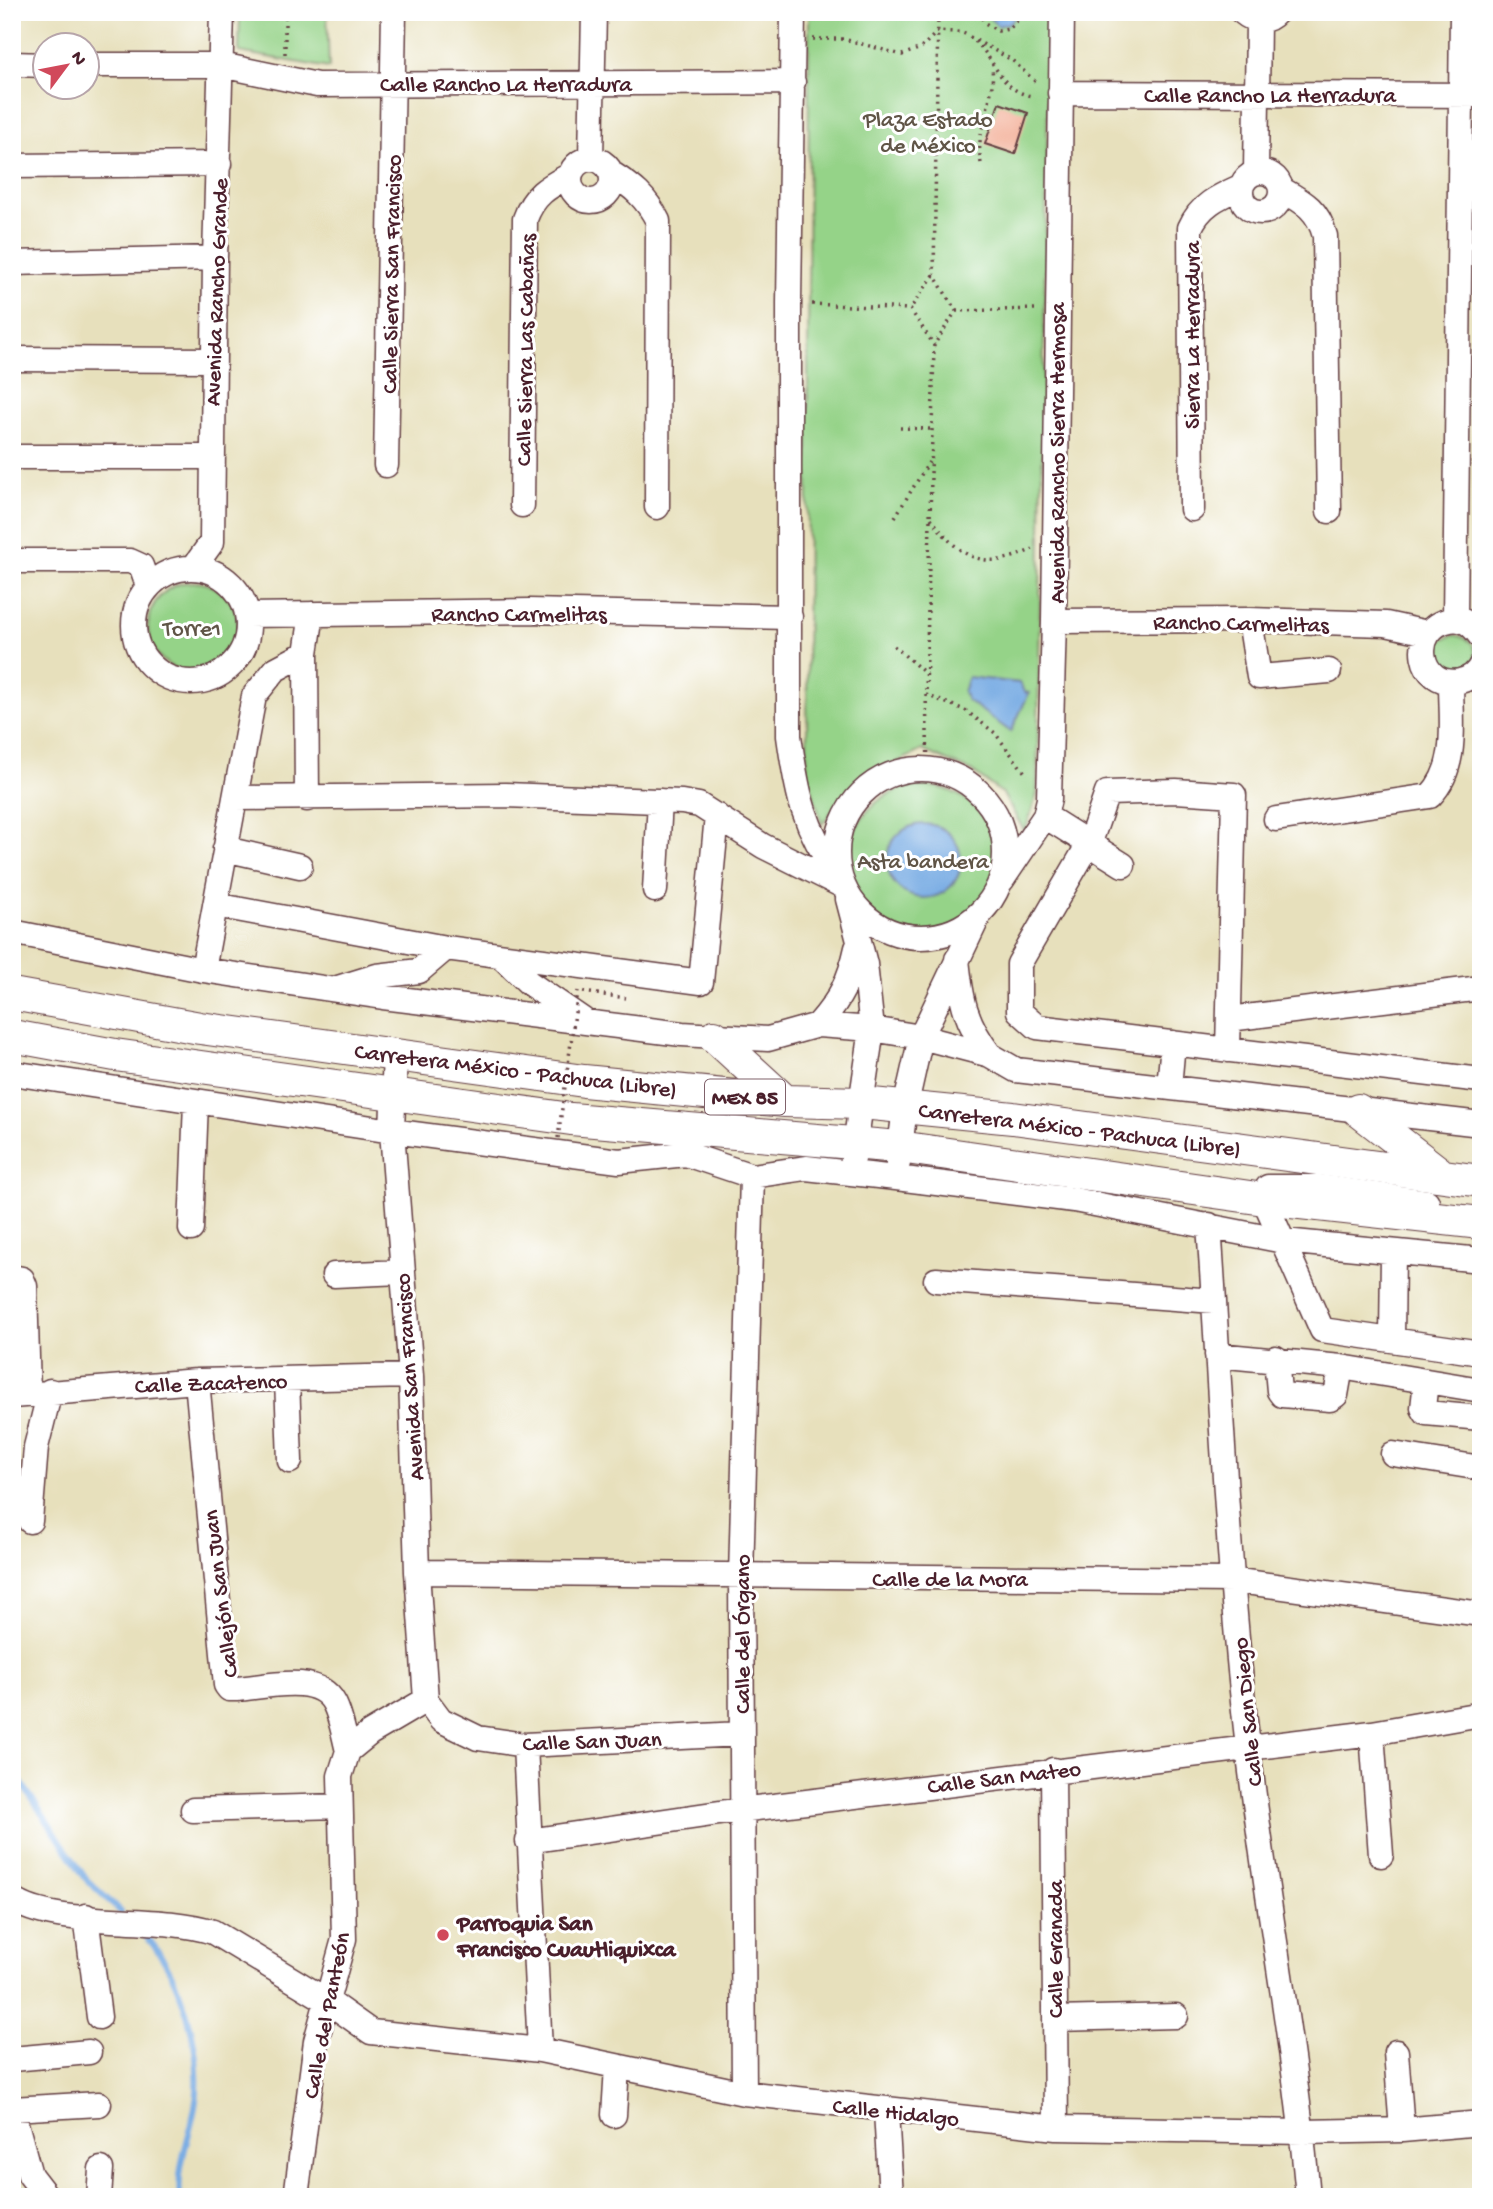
<svg xmlns="http://www.w3.org/2000/svg" width="1493" height="2209" font-family="'Gochi Hand',sans-serif">
<rect width="100%" height="100%" fill="#fff"/>
<filter id="ink" filterUnits="userSpaceOnUse"><feTurbulence type="fractalNoise" baseFrequency=".0143" numOctaves="2"/><feDisplacementMap in="SourceGraphic" scale="14" xChannelSelector="R" yChannelSelector="G"/><feConvolveMatrix kernelMatrix="1 2 1 2 8 2 1 2 1" color-interpolation-filters="sRGB"/></filter>
<filter id="wash" filterUnits="userSpaceOnUse"><feTurbulence type="fractalNoise" baseFrequency=".00686" numOctaves="4" result="noise"/><feDisplacementMap in="SourceGraphic" scale="28" xChannelSelector="R" yChannelSelector="G"/><feGaussianBlur stdDeviation="1.57" result="paint"/><feColorMatrix in="noise" values="0 0 0 0 0 0 0 0 0 0 0 0 0 0 0 0 0 1.4 0 .05"/><feComposite in="paint" operator="in"/></filter>
<g filter="url(#wash)">
<rect width="100%" height="100%" fill="#e7e0bc"/>
<path fill="#95d388" stroke="#70795a" stroke-width="2" d="M 240,12 L 327,12 L 329,68 L 239,52 Z
M 809,12 L 1049,12 L 1037,794 L 1025,832 L 1003,794 L 971,771 L 922,750 L 854,783 L 822,824 L 807,772 Z
M148 627a45 45 0 1 1 90 0a45 45 0 1 1-90 0Z
M 1454,635 C 1475,637 1479,652 1473,670 L 1441,672 L 1434,652 L 1441,640 Z
M849 860a74 74 0 1 1 148 0a74 74 0 1 1-148 0Z"/>
<path fill="#76aae3" stroke="#606487" stroke-width="2" d="M 983,12 L 1021,12 L 1009,23 L 998,26 Z
M 968,677 L 1020,683 L 1024,692 L 1029,693 L 1011,732 L 967,700 L 963,692 Z
M887 861a37 37 0 1 1 74 0a37 37 0 1 1-74 0Z"/>
<g fill="none" stroke-linecap="round" stroke-linejoin="round">
<path stroke="#76aae3" stroke-width="6" d="M 12,1769 L 86,1879 L 121,1912
M 139,1929 C 178,1966 200,2039 197,2091 C 195,2128 176,2160 180,2197"/>
</g>
<g id="blocks">
<path fill="#f3aa92" d="M 999,103 L 1028,113 L 1015,154 L 985,144 Z"/>
</g>
</g>
<g filter="url(#ink)">
<use href="#blocks" fill-opacity="0" stroke="#623c41" stroke-width="2"/>
<g fill="none" stroke-linecap="round" stroke-linejoin="round">
<defs>
<path id="minor" d="M 793,12 L 789,303 L 789,736 C 797,793 803,828 839,876
M 1242,12 C 1254,22 1266,24 1277,12
M 12,64 L 46,65
M 88,65 L 221,65 L 317,85 L 793,82
M 1060,93 L 1481,95
M 591,158 L 594,12
M570 180a21 21 0 1 1 42 0a21 21 0 1 1-42 0Z
M 12,166 L 219,164
M1241 192a20 20 0 1 1 40 0a20 20 0 1 1-40 0Z
M 1256,172 L 1258,21
M 611,173 C 633,187 646,197 658,221 L 657,507
M 1281,189 C 1304,202 1318,209 1325,236 L 1329,511
M 12,263 L 215,258
M 12,359 L 213,360
M 12,457 L 211,457
M 386,465 L 394,12
M 522,505 L 525,219 C 534,194 548,187 570,175
M 1192,509 L 1190,228 C 1200,205 1218,197 1240,187
M 12,561 L 130,561 L 141,566 L 148,586
M 194,567 L 212,542 L 215,258 L 222,12
M134 625a57 57 0 1 1 114 0a57 57 0 1 1-114 0Z
M 248,615 L 529,611 L 790,617
M 1455,619 L 1462,12
M 1250,620 L 1259,677 L 1329,671
M 1054,621 L 1250,620 L 1386,624 L 1427,633
M 1481,637 C 1473,626 1464,617 1450,620 C 1408,628 1418,689 1460,681 C 1469,679 1477,674 1481,665
M 306,653 L 307,799
M837 853a84 84 0 1 1 168 0a84 84 0 1 1-168 0Z
M 235,798 L 506,795 L 682,802 L 699,805 L 763,846 L 843,886
M 1045,816 L 1123,865
M 1276,819 L 1430,796 C 1459,766 1451,722 1451,683
M 225,849 L 300,866
M 1002,880 L 1045,816 L 1049,799 L 1054,621 L 1062,12
M 655,890 L 660,801
M 848,899 L 865,964 L 872,1029 L 853,1159
M 215,905 L 446,948 L 701,982 L 717,816
M 12,932 L 203,970 L 383,997 L 682,1034 L 768,1039 L 818,1025 L 872,1029 L 921,1037 L 990,1055 L 1016,1070 L 1481,1124
M 502,957 L 529,983 L 583,1020
M 957,959 C 961,1000 965,1022 990,1055
M 203,970 L 254,696 L 276,669 L 306,653 L 312,614
M 338,988 L 377,976 L 419,971 L 446,948
M 1229,1019 L 1481,988
M 818,1025 C 840,1000 850,980 857,948
M 1228,1050 L 1234,795 L 1176,791 L 1107,793 L 1090,842 L 1019,964 L 1019,1011 L 1037,1027 L 1481,1080
M 395,1054 L 392,1131 L 411,1376 L 417,1572 L 426,1700
M 12,1073 L 392,1131 L 619,1161 L 686,1154 L 752,1176 L 806,1168 L 896,1178 L 1074,1200 L 1284,1241 L 1481,1260
M 1169,1087 L 1173,1043
M 898,1163 L 905,1108 L 921,1037 L 978,917
M 1268,1187 L 1319,1187 L 1427,1202
M 1264,1199 L 1322,1330 L 1481,1353
M 1209,1225 C 1221,1399 1228,1573 1248,1747 C 1265,1897 1295,2046 1308,2197
M 191,1229 L 196,1102
M 334,1275 L 401,1272
M 12,1277 L 22,1279 L 25,1286 L 28,1393
M 936,1280 L 1214,1301
M 1392,1340 L 1393,1252
M 1217,1355 L 1341,1367 L 1481,1390
M 1276,1358 L 1279,1391 L 1282,1395 L 1330,1399 L 1336,1395 L 1341,1367
M 287,1379 L 290,1461
M 197,1381 L 226,1685 L 229,1689 L 237,1689 C 265,1687 318,1672 334,1703 C 341,1716 344,1736 348,1751
M 1426,1381 L 1423,1408 L 1426,1413 L 1481,1418
M 12,1396 L 197,1381 L 411,1376
M 1393,1454 L 1481,1468
M 30,1521 L 36,1447 L 50,1391
M 417,1572 L 1231,1580 L 1481,1614
M 426,1700 L 441,1720 L 478,1738 L 525,1745 L 740,1734
M 1372,1733 L 1381,1855
M 525,1745 L 540,2050
M 348,1751 L 370,1733 L 426,1700
M 1053,1770 L 1056,2128
M 193,1810 L 340,1806
M 528,1841 L 740,1810 L 1372,1733 L 1481,1714
M 12,1899 C 54,1929 156,1913 213,1932 L 326,2000 L 371,2032 L 540,2050 L 744,2093 L 1056,2128 L 1303,2132 L 1402,2130 L 1481,2123
M 86,1916 L 99,2017
M 1055,2019 L 1176,2016
M 1396,2052 L 1402,2130
M 12,2059 L 89,2052
M 744,2093 L 741,1576 L 752,1176
M 886,2111 L 891,2197
M 614,2115 L 617,2067
M 47,2197 L 30,2175 L 12,2109 L 99,2104
M 99,2197 L 101,2169
M 296,2197 L 316,2041 L 344,1939 L 340,1776 L 348,1751"/>
<path id="major" d="M 12,994 L 200,1028 L 584,1081 L 785,1101 L 862,1103 L 1013,1118 L 1481,1181
M 12,1036 L 115,1055 L 571,1119 L 899,1147 L 1264,1199 L 1481,1223
M 714,1036 L 785,1101
M 1358,1110 L 1438,1172"/>
</defs>
<use href="#minor" stroke="#623c41" stroke-width="27"/>
<use href="#major" stroke="#623c41" stroke-width="34"/>
<path stroke="#623c41" stroke-width="3.5" stroke-dasharray="2 5" stroke-linecap="butt" d="M 978,12 L 985,23 L 998,31 L 1009,29 L 1026,12
M 970,37 L 1012,60 L 1038,84
M 813,39 L 844,39 L 902,55 L 921,48 L 938,31 C 946,32 958,31 965,34 C 995,50 995,90 1032,96
M 285,54 L 285,12
M 981,163 C 974,130 996,101 992,68
M 934,275 L 910,309 L 934,345
M 812,304 L 910,309
M 956,311 L 1038,309
M 900,428 L 931,429
M 895,517 L 929,462
M 931,518 C 960,559 985,572 1033,549
M 894,646 L 926,674
M 926,695 L 965,710 L 995,733 L 1026,774
M 928,767 L 926,695 L 934,345 L 956,311 L 934,275 L 938,12
M 583,992 L 626,998"/>
<use href="#minor" stroke="#fff" stroke-width="24"/>
<use href="#major" stroke="#fff" stroke-width="32"/>
<path stroke="#623c41" stroke-width="3.5" stroke-dasharray="2 5" stroke-linecap="butt" d="M 558,1138 L 578,991"/>
</g>
</g>
<circle fill="#d1495b" stroke="#fff" stroke-width="2.5" cx="443" cy="1935" r="7"/>
<g text-anchor="middle" stroke-width="6" stroke-linejoin="round" paint-order="stroke">
<rect fill="#fff" stroke="#80626b" stroke-width="2" x="705" y="1079.5" width="80" height="35" rx="5"/>
<g font-size="21" font-weight="bold" fill="#4a1f2b">
<text x="745" y="1104">MEX 85</text>
</g>
<g font-size="23" fill="#4a1f2b" stroke="#fff">
<text x="506" y="91">Calle Rancho La Herradura</text>
<text x="1270" y="102">Calle Rancho La Herradura</text>
<text transform="translate(390 274) rotate(-89)" y="8">Calle Sierra San Francisco</text>
<text transform="translate(215 292) rotate(-88)" y="8">Avenida Rancho Grande</text>
<text transform="translate(1191 335) rotate(-90)" y="8">Sierra La Herradura</text>
<text transform="translate(524 350) rotate(-89)" y="8">Calle Sierra Las Cabañas</text>
<text transform="translate(1056 453) rotate(-90)" y="8">Avenida Rancho Sierra Hermosa</text>
<text x="519" y="621">Rancho Carmelitas</text>
<text transform="translate(1241 622) rotate(1)" y="8">Rancho Carmelitas</text>
<text transform="translate(516 1069) rotate(7)" y="8">Carretera México - Pachuca (Libre)</text>
<text transform="translate(1080 1128) rotate(7)" y="8">Carretera México - Pachuca (Libre)</text>
<text transform="translate(408 1377) rotate(-94)" y="8">Avenida San Francisco</text>
<text transform="translate(211 1382) rotate(-2)" y="8">Calle Zacatenco</text>
<text x="950" y="1586">Calle de la Mora</text>
<text transform="translate(219 1594) rotate(-97)" y="8">Callejón San Juan</text>
<text transform="translate(741 1634) rotate(-90)" y="8">Calle del Órgano</text>
<text transform="translate(1246 1712) rotate(-96)" y="8">Calle San Diego</text>
<text transform="translate(592 1740) rotate(-2)" y="8">Calle San Juan</text>
<text transform="translate(1004 1776) rotate(-7)" y="8">Calle San Mateo</text>
<text transform="translate(1054 1949) rotate(-90)" y="8">Calle Granada</text>
<text transform="translate(325 2015) rotate(-79)" y="8">Calle del Panteón</text>
<text transform="translate(896 2111) rotate(6)" y="8">Calle Hidalgo</text>
</g>
<g font-size="23" fill="#605547" stroke="#fff">
<text x="928" y="126">Plaza Estado<tspan x="928" dy="26">de México</tspan></text>
<text x="192" y="635">Torre1</text>
<text x="923" y="868">Asta bandera</text>
</g>
<g font-size="23" font-weight="bold" fill="#4a1f2b" stroke="#fff" text-anchor="start">
<text x="457" y="1930">Parroquia San<tspan x="457" dy="26">Francisco Cuautliquixca</tspan></text>
</g>
</g>
<rect width="1493" height="2209" fill="none" stroke="#fff" stroke-width="42"/>
<g transform="translate(66 66) rotate(58)"><circle r="33" fill="#ffffff" stroke="#b7a5aa" stroke-width="2"/>
<path d="M0-5L12 26L0 18L-12 26Z" fill="#d1495b"/>
<text y="-10" font-size="19" font-weight="bold" text-anchor="middle" fill="#4a1f2b">N</text>
</g>
</svg>
